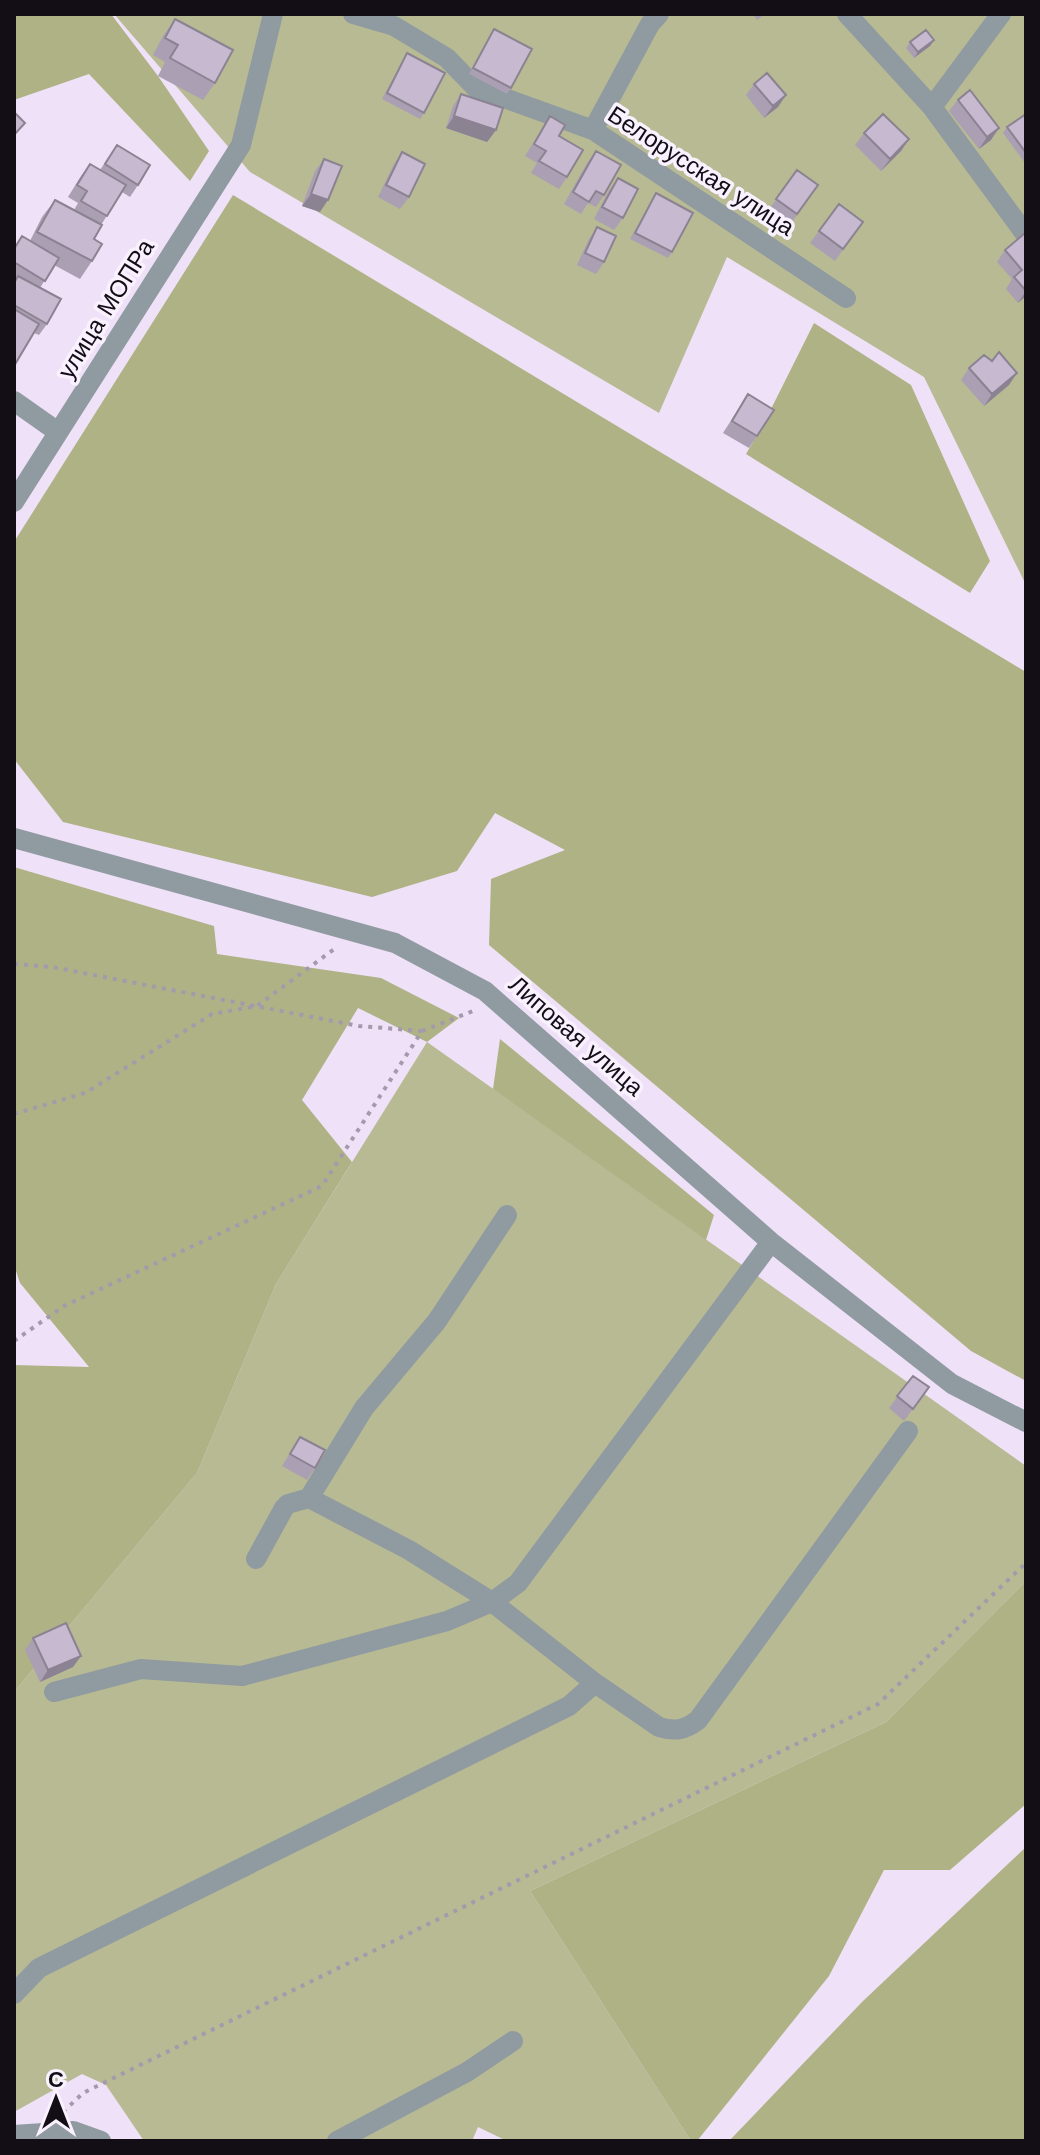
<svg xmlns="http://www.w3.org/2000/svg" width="1040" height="2155" font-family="'Work Sans',sans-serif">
<rect width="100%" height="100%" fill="#efe1f8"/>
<path fill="#b7ba93" d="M 114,14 L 1026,14 L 1026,585 L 924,377 L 727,257 L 659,413 L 250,172 Z
M 427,1042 L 1026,1466 L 1026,1581 L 886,1722 L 530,1891 L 691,2141 L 507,2141 L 478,2127 L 472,2141 L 144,2141 L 106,2085 L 82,2074 L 14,2112 L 14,1692 L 197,1473 L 276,1284 Z"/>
<path fill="#afb285" d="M 14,14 L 111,14 L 158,76 L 209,151 L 190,181 L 89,74 L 14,100 Z
M 233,195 L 1026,672 L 1026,1381 L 971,1351 L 489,945 L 491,879 L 565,850 L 495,813 L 457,871 L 372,897 L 63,822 L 14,759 L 14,542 Z
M 814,323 L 911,385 L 990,561 L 970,593 L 746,454 L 765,421 Z
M 14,867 L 214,926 L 217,954 L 381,978 L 459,1018 L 427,1042 L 358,1008 L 302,1100 L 352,1162 L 276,1284 L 197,1473 L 14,1692 L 14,1365 L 89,1367 L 20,1283 L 14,1265 Z
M 500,1039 L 714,1215 L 706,1240 L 493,1089 Z
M 1026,1581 L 1026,1804 L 950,1870 L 884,1870 L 829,1976 L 697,2141 L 691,2141 L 530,1891 L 886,1722 Z
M 1026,1847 L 1026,2141 L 729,2141 L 862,2002 Z"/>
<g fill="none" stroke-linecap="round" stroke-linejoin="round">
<path stroke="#a59aac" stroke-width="4" stroke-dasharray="4 6" stroke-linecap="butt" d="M 14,964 L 52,967 L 359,1026 L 422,1031
M 14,1114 L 85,1093 L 212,1014 L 257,1006 L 337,947
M 14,1341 L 64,1306 L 322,1186 L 422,1031 L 473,1011
M 63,2112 L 83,2093 L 878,1704 L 1026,1563"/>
<path stroke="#909aa1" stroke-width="20" d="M 353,14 L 394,26 L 447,58 L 476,88 L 593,130 L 846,298
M 847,14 L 932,107 L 1026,235
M 932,107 L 1001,14
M 593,130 L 650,24 L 659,14
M 14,401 L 58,432
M 14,502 L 241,145 L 273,14
M 14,838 L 395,943 L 485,991 L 771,1242 L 952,1384 L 1026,1422
M 507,1215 L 437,1321 L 364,1408 L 309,1498 L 409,1550 L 492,1602 L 595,1683 L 659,1727 C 675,1732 685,1730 698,1720 L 908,1431
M 256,1559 L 284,1508 L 288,1504 L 309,1498
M 54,1692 L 141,1669 L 242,1676 L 447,1621 L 492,1602 L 518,1583 L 771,1242
M 14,1994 L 39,1968 L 569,1706 L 595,1683
M 14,2135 L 73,2131 L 101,2141
M 337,2141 L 467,2072 L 513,2041"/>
</g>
<path fill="#aa9fb3" d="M 753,14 L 765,14 L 757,20 Z
M 175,19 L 215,83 L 203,100 L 158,76 L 165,62 L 153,55 L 163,36 Z
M 494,29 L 511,88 L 507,94 L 469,74 Z
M 934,40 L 930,46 L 914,58 L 906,48 L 910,42 Z
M 407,53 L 424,113 L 420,119 L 382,99 Z
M 754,84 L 786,95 L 778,107 L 764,118 L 746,95 Z
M 461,94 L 496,130 L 487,142 L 446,128 L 453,106 Z
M 958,100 L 991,140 L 979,149 L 949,111 Z
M 1026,114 L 1026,162 L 1025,163 L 1003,133 L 1007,127 Z
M 550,116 L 559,136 L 567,177 L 559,189 L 531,173 L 537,163 L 525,156 Z
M 864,133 L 909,139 L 901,151 L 881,171 L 855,145 Z
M 117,145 L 138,185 L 130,197 L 122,192 L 101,225 L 94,239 L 92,261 L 80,279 L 54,265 L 40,288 L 47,324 L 39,335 L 34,333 L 14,366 L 14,281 L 15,280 L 14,279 L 14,247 L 22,236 L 30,241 L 42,217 L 55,200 L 74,210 L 78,203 L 68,197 L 81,176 L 90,164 L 100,170 Z
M 596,151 L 604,195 L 596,207 L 588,203 L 581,214 L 564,204 L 587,163 Z
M 402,152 L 409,197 L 400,209 L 378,197 L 394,164 Z
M 324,159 L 320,212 L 302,206 L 315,171 Z
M 797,170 L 818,185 L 789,226 L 768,211 Z
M 618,178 L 623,218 L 614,230 L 594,219 L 609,190 Z
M 656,193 L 672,252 L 668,258 L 630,239 Z
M 839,204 L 863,222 L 835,261 L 810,243 Z
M 597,227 L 604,262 L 596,274 L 577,265 L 589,239 Z
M 1026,235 L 1026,296 L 1018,303 L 1006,289 L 1012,279 L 997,262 L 1005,250 Z
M 969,368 L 1009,385 L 984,406 L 961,380 Z
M 748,394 L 757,436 L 749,448 L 723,433 Z
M 913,1376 L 929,1387 L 904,1421 L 889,1408 Z
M 300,1437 L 315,1468 L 307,1480 L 282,1466 Z
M 33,1638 L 81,1656 L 73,1667 L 40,1682 L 25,1650 Z"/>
<path fill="#8b8292" d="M 934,40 L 930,46 L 914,58 L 918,52 Z
M 786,95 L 778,107 L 764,118 L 773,106 Z
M 454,116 L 496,130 L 487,142 L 446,128 Z
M 999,128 L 991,140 L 979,149 L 987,137 Z
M 909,139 L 901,151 L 881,171 L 890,159 Z
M 311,194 L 328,200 L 320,212 L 302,206 Z
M 1026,291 L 1026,296 L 1018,303 Z
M 1017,373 L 1009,385 L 984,406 L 992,394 Z
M 81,1656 L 73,1667 L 40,1682 L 48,1670 Z"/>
<path fill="#c6b9d0" stroke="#8b8292" stroke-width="2" d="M 175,19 L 233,50 L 215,83 L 170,58 L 178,45 L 165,38 Z
M 494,29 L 532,49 L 511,88 L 473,68 Z
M 926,30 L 934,40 L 918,52 L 910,42 Z
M 407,53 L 445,73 L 424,113 L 387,93 Z
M 767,73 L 786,95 L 773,106 L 754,84 Z
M 970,90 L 999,128 L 987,137 L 958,100 Z
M 461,94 L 503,108 L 496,130 L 454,116 Z
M 14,112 L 25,123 L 14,135 Z
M 883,114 L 909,139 L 890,159 L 864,133 Z
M 1026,114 L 1026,153 L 1007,127 Z
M 550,116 L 565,125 L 559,136 L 583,150 L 567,177 L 539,161 L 546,151 L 534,144 Z
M 117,145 L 150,165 L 138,185 L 105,164 Z
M 596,151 L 621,165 L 604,195 L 596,191 L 589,202 L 573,192 Z
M 402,152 L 425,164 L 409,197 L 386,185 Z
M 324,159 L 342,166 L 328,200 L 311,194 Z
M 90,164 L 126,185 L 107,216 L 81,201 L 87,191 L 77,185 Z
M 797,170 L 818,185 L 797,214 L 776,199 Z
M 618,178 L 638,189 L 623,218 L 602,207 Z
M 656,193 L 693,213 L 672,252 L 635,233 Z
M 55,200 L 102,225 L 94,239 L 102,244 L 92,261 L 37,232 Z
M 839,204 L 863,222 L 843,249 L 819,231 Z
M 597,227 L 616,236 L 604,262 L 585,253 Z
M 1025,233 L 1026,235 L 1026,291 L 1014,277 L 1022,270 L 1005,250 Z
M 22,236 L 59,258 L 45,281 L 14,262 L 14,249 Z
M 18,276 L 61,299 L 47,324 L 14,305 L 14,283 Z
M 14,309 L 39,324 L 14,366 Z
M 999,352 L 1017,373 L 992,394 L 969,368 L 984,355 L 992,361 Z
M 748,394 L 774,410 L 757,436 L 732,421 Z
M 913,1376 L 929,1387 L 913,1409 L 897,1396 Z
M 300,1437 L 325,1450 L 315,1468 L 290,1454 Z
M 66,1623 L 81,1656 L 48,1670 L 33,1638 Z"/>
<g text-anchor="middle" stroke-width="7" stroke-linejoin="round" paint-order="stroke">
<g font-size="24" fill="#130e16" stroke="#f9f1fe">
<text transform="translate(701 171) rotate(33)" y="8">Белорусская улица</text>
<text transform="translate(106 309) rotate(-58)" y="8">улица МОПРа</text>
<text transform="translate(576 1036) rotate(41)" y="8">Липовая улица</text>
</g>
</g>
<rect width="1040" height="2155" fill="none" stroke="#130e16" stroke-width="32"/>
<g transform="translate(56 2099)" stroke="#f9f1fe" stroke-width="6" paint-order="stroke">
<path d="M0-6L14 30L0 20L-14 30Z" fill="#130e16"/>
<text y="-12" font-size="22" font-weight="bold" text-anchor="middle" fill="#130e16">С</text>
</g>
</svg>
